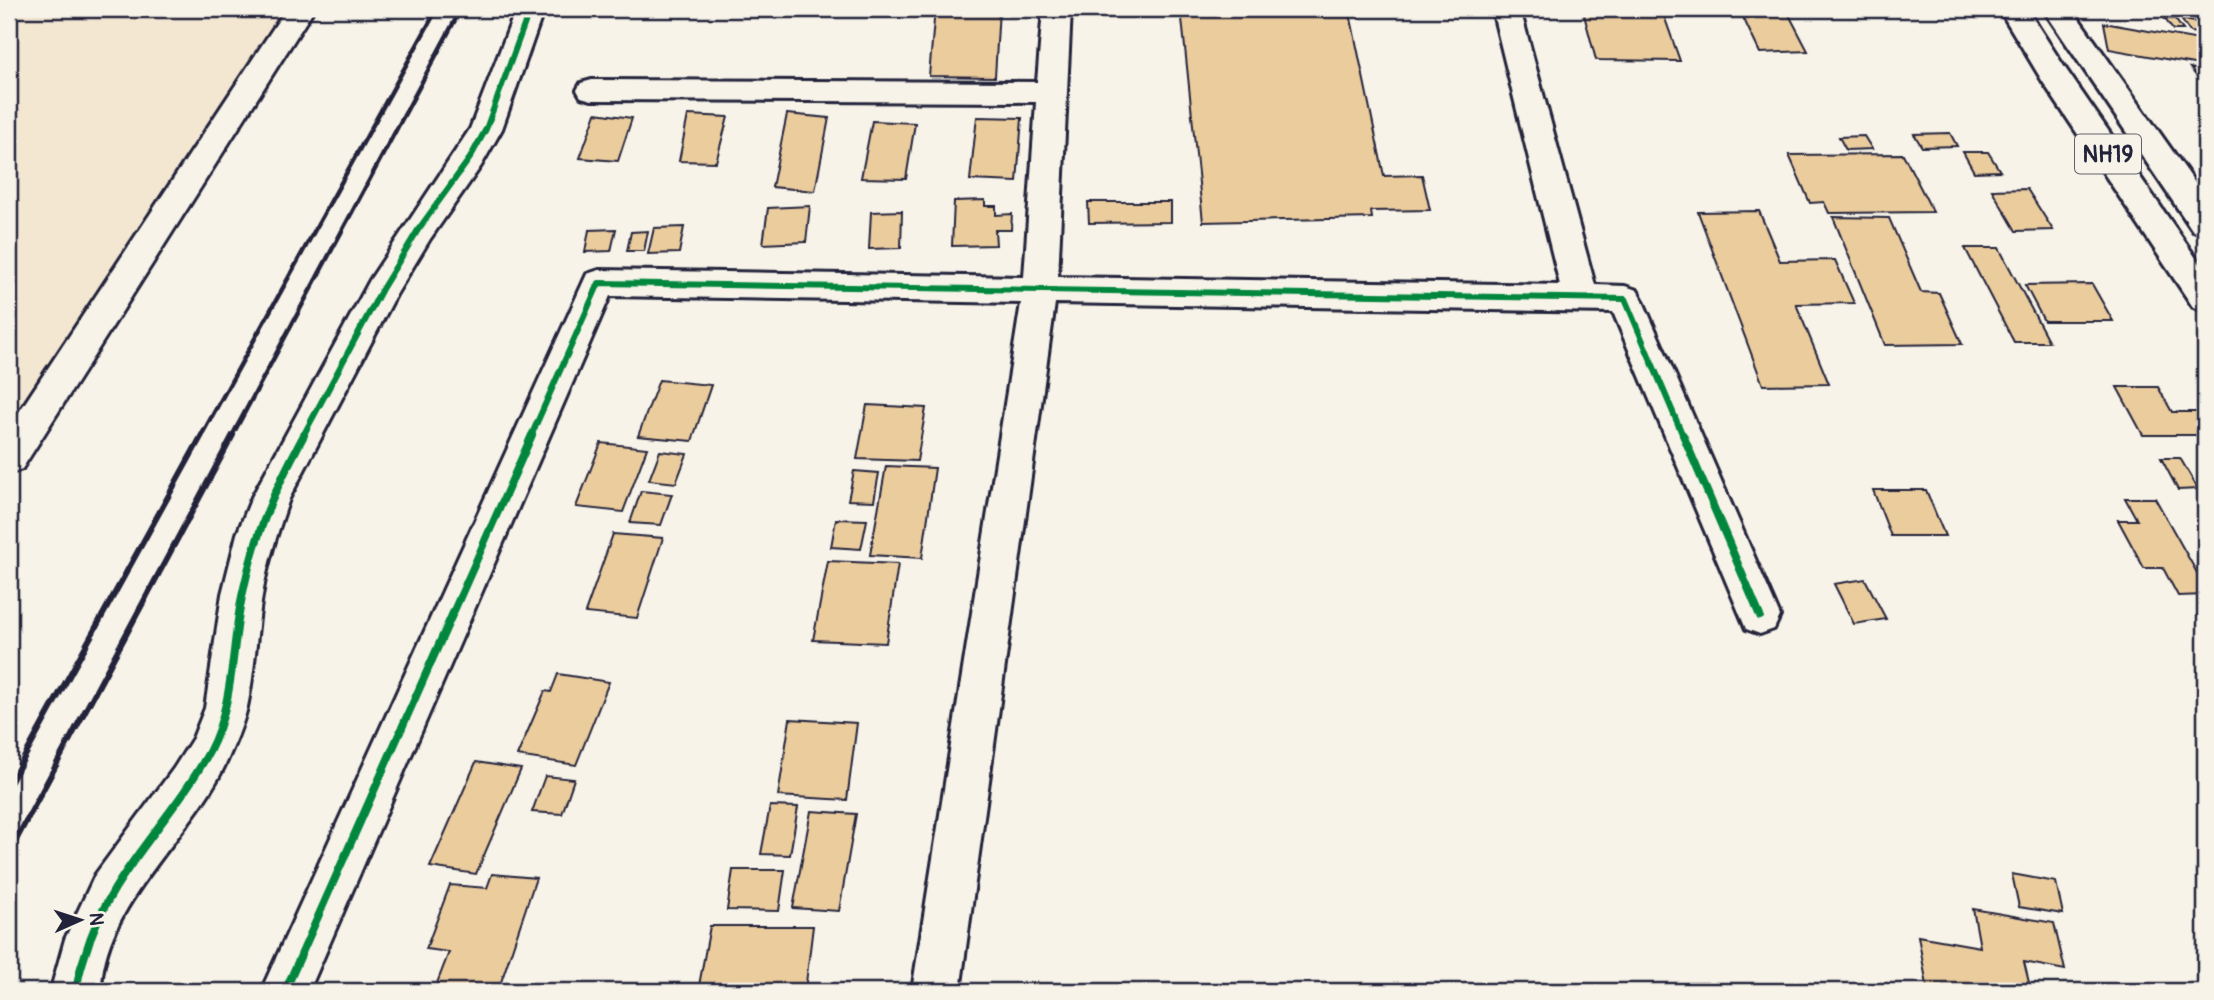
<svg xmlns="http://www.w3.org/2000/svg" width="2214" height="1000" font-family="Pangolin,sans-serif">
<rect width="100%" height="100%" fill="#f7f3e8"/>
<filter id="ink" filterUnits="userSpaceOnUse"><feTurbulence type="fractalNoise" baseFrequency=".0143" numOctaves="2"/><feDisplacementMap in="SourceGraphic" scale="14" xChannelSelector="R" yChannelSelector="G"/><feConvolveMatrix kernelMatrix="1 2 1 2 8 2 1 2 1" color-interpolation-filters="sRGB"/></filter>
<g filter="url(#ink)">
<path fill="#f3e7d2" d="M 9,9 L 284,9 L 9,425 Z"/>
<path fill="#ebcc9d" stroke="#22223b" stroke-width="2" d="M 935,9 L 999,9 L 995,77 L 929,76 Z
M 1181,9 L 1349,9 L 1384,176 L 1422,175 L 1430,210 L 1371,211 L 1372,218 L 1203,222 Z
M 1739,9 L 1786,9 L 1808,51 L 1760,53 Z
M 2181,9 L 2205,12 L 2205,21 L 2183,17 Z
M 1583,11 L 1663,13 L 1680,61 L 1596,60 Z
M 2165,19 L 2175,19 L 2183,30 L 2173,30 Z
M 2181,19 L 2198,23 L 2205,34 L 2190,32 Z
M 2104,23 L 2205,41 L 2205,66 L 2109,49 Z
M 2190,68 L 2205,71 L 2205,87 Z
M 596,113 L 632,118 L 618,161 L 580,158 Z
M 787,114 L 829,118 L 815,191 L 772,187 Z
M 688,115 L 728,117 L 716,162 L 679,161 Z
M 977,117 L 1022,118 L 1017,182 L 970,180 Z
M 872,121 L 915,123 L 906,179 L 861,178 Z
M 1950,133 L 1957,146 L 1922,147 L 1914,134 Z
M 1864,136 L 1872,149 L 1846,150 L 1839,137 Z
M 1963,152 L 1988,152 L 2000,171 L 1974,172 Z
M 1903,154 L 1933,212 L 1829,213 L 1824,202 L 1810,203 L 1789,155 Z
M 2027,189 L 2053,230 L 2016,231 L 1992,190 Z
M 985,200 L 985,206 L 996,206 L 996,215 L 1012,214 L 1011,230 L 995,230 L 996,245 L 952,246 L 954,201 Z
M 1088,202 L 1171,202 L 1171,222 L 1089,223 Z
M 810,206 L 806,242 L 763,244 L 768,208 Z
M 902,211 L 901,248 L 869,249 L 871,212 Z
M 1759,211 L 1780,261 L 1835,260 L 1854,303 L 1796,304 L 1829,384 L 1763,385 L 1698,212 Z
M 1833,217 L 1889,218 L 1921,292 L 1939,293 L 1962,344 L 1885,345 Z
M 684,227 L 679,253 L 648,254 L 654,228 Z
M 616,229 L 611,251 L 585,252 L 589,230 Z
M 648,231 L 644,251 L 627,251 L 631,232 Z
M 1965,248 L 1999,248 L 2049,342 L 2014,342 Z
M 2092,284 L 2113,321 L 2044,321 L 2025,285 Z
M 659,380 L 711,385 L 692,441 L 638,436 Z
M 2117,387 L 2158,387 L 2172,412 L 2205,412 L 2205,435 L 2143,435 Z
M 867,405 L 926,408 L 917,461 L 857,459 Z
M 601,443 L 647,448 L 623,512 L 576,507 Z
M 660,451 L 687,454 L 676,483 L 649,480 Z
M 2161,458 L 2180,458 L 2198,489 L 2178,490 Z
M 886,466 L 935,468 L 922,558 L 870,555 Z
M 854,471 L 879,473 L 874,501 L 848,500 Z
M 1873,490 L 1926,490 L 1945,536 L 1891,536 Z
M 641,491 L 672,494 L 661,525 L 630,523 Z
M 2125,498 L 2155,498 L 2205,587 L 2205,595 L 2178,596 L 2163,568 L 2144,568 L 2118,520 L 2137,520 Z
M 836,519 L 867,520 L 861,549 L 831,547 Z
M 613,534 L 663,538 L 637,618 L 585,613 Z
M 828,561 L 898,564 L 886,643 L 813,640 Z
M 1865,579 L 1886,619 L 1854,624 L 1834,584 Z
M 558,674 L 609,682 L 576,765 L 517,756 L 545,691 L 551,692 Z
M 790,719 L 857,723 L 847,800 L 778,796 Z
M 476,762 L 521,769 L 476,874 L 430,867 Z
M 545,776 L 574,779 L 562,814 L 532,812 Z
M 770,806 L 798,807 L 790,855 L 761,854 Z
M 811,811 L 856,814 L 839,911 L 793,908 Z
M 733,870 L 785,870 L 779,911 L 727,910 Z
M 492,874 L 536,878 L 498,991 L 434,991 L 449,952 L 426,949 L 450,885 L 487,888 Z
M 2012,874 L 2056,882 L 2063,914 L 2019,907 Z
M 1973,909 L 2054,923 L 2065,970 L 2024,962 L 2031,991 L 1928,991 L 1918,936 L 1980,947 Z
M 710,926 L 813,926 L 805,991 L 698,991 Z"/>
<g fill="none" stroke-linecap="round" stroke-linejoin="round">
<defs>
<path id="minor" d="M 516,9 L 544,9 L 502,129 L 481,166 L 430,239 L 396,295 L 289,499 C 278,531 267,563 262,596 C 256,633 255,671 247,707 C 243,725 234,745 227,761 C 192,837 102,904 101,991 L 53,991 L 53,982 L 65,939 L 95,875 L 174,768 L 193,738 L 205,708 L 222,594 L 237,534 L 252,497 L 370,280 L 470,129 Z
M 1043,9 L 1071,9 L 1058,277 L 1560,285 L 1492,9 L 1520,9 L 1595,285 L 1625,286 L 1637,290 L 1642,299 L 1780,616 L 1774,629 L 1760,634 L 1746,629 L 1613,312 L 1055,303 L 960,991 L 912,991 L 1021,303 L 610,296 L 309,991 L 261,991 L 587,274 L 599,270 L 1024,277 L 1036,102 L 592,100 L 581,97 L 577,90 L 581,83 L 592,80 L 1037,82 Z"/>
<path id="major" d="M 286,9 L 314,9 L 22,469 L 9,474 L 9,427 Z"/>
<path id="highway" d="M 1999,9 L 2027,9 L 2065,68 L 2205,271 L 2205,311 L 2193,307 L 2043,82 Z
M 2043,9 L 2072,9 L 2205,197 L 2205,234 L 2193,231 Z"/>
</defs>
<use href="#minor" stroke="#22223b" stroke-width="6"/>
<use href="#major" stroke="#22223b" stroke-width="6"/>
<use href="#highway" stroke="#22223b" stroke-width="6"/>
<use href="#minor" fill="#f7f3e8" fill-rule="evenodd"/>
<use href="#major" fill="#f7f3e8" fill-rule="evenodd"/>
<use href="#highway" fill="#f7f3e8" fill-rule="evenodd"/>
<path stroke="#22223b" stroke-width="4.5" d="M 201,436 L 437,9
M 232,436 L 461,9"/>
<path stroke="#22223b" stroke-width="6" d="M 9,785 L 202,435
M 9,853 L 233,435"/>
<defs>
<path id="cycleway-far1" d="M 303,436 L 382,289 L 418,230 L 470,158 L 486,129 L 530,9
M 531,436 L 599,283 L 1625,299 L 1683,436"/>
<path id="cycleway" d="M 1683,435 L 1760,616
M 77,991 C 77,978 81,967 85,955 C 107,876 171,822 209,752 C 235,703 231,645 243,592 C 256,531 275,489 304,435
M 285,991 L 532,435"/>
</defs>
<use href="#cycleway-far1" stroke="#f7f3e8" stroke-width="10"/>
<use href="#cycleway" stroke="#f7f3e8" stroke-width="12"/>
<use href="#cycleway-far1" stroke="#00873e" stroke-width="6"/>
<use href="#cycleway" stroke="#00873e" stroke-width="8"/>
</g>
</g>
<g text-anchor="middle" stroke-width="6" stroke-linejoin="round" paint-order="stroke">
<rect fill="#f7f3e8" stroke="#62616f" stroke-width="2" x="2075" y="134.5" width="66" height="39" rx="5"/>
<g font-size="23" font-weight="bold" fill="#22223b">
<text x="2108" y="162">NH19</text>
</g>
</g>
<rect width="2214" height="1000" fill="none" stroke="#f7f3e8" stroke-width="35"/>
<rect x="18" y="18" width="2179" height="965" fill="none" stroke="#22223b" stroke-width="2.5" filter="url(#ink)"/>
<g transform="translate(80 920) rotate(87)" stroke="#f7f3e8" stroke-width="5" paint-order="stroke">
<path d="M0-5L12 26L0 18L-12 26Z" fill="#22223b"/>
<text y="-10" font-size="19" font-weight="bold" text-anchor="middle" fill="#22223b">N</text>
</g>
</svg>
